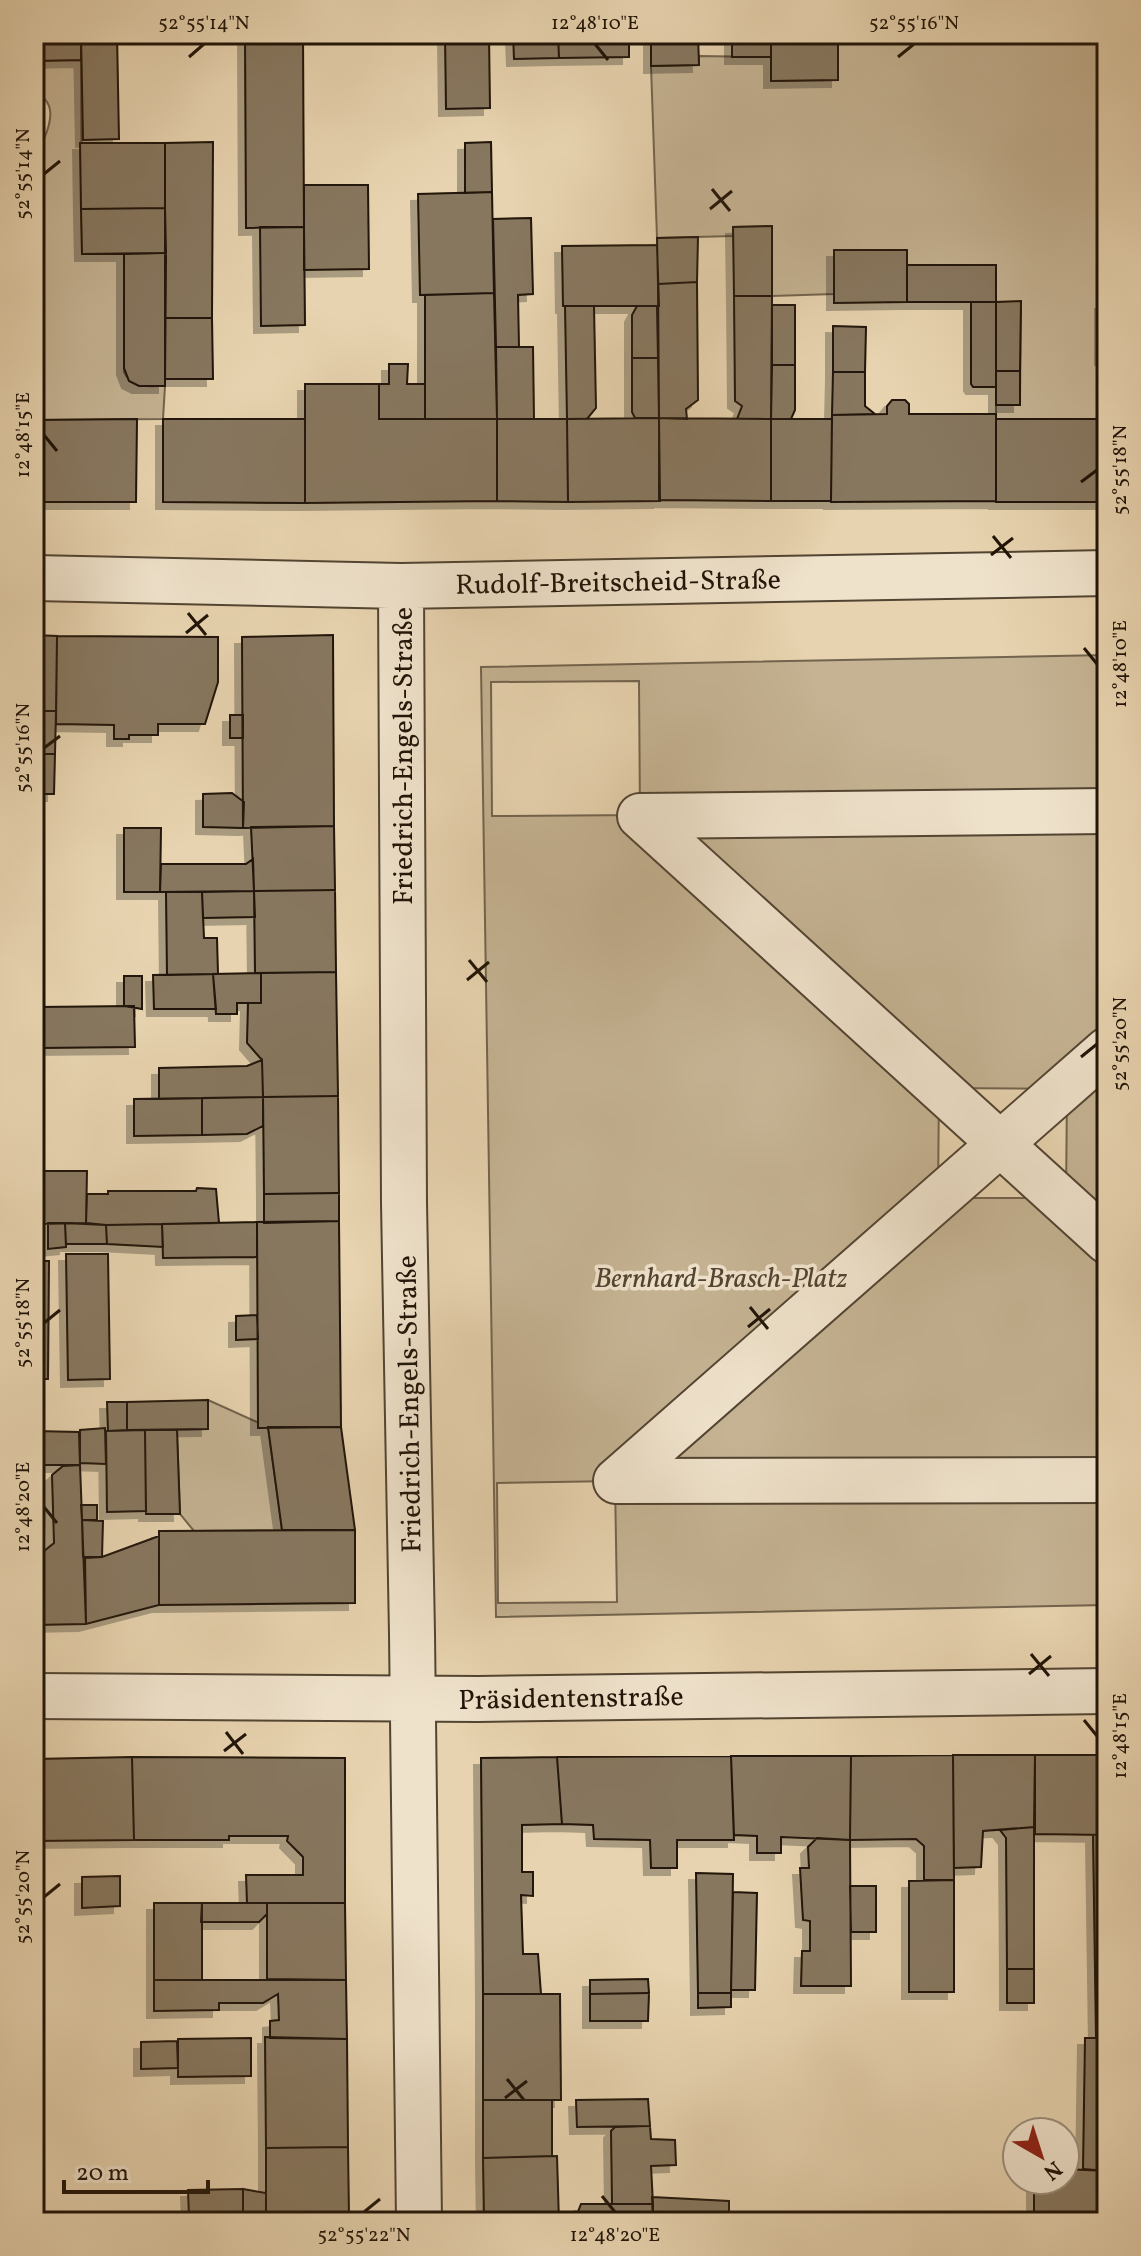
<svg xmlns="http://www.w3.org/2000/svg" width="1141" height="2256" font-family="Vollkorn,serif">
<defs>
<filter id="shadow"><feDropShadow dx="-7" dy="7" stdDeviation="0" flood-color="#0004"/></filter>
</defs>
<rect width="100%" height="100%" fill="#e7d3af"/>
<filter id="stains"><feTurbulence type="fractalNoise" baseFrequency=".0025" numOctaves="4"/><feColorMatrix values="0 0 0 0 .2 0 0 0 0 .09 0 0 0 0 .02 0 0 0 .5 -.17"/></filter>
<radialGradient id="worn" r=".72"><stop offset=".6" stop-color="#630" stop-opacity="0"/><stop offset="1" stop-color="#630" stop-opacity=".3"/></radialGradient>
<path fill="#c5b393" stroke="#72644e" stroke-width="2" fill-rule="evenodd" d="M 838,34 L 1107,34 L 1107,302 L 1102,302 L 1102,357 L 1107,358 L 1107,419 L 996,419 L 996,405 L 1020,405 L 1021,302 L 996,302 L 996,266 L 907,265 L 907,250 L 834,250 L 834,294 L 772,296 L 772,226 L 734,227 L 733,236 L 657,238 L 651,66 L 699,65 L 699,56 L 771,57 L 771,81 L 838,80 Z
M 81,60 L 82,254 L 124,254 L 124,372 C 132,389 148,386 165,386 L 163,419 L 34,420 L 34,142 L 44,139 C 52,120 56,101 34,92 L 34,61 Z
M 1107,655 L 1107,1605 L 496,1617 L 481,667 ZM 639,681 L 640,815 L 492,816 L 491,682 ZM 939,1088 L 1067,1089 L 1066,1198 L 938,1198 ZM 615,1481 L 617,1602 L 498,1603 L 497,1483 Z
M 208,1400 L 268,1427 L 282,1530 L 194,1531 L 180,1514 L 177,1430 L 208,1429 Z"/>
<path fill="#87775f" stroke="#201408" stroke-width="2" filter="url(#shadow)" d="M 34,34 L 81,34 L 81,60 L 34,61 Z
M 81,34 L 117,34 L 119,139 L 83,140 Z
M 245,34 L 303,34 L 304,227 L 246,228 Z
M 445,34 L 489,34 L 490,108 L 446,109 Z
M 513,34 L 558,34 L 559,58 L 514,59 Z
M 558,34 L 629,34 L 629,57 L 559,58 Z
M 651,34 L 698,34 L 699,65 L 651,66 Z
M 732,34 L 771,34 L 771,57 L 732,57 Z
M 771,34 L 838,34 L 838,80 L 771,81 Z
M 213,142 L 212,318 L 165,318 L 165,143 Z
M 491,142 L 492,192 L 465,193 L 465,143 Z
M 80,143 L 165,143 L 165,208 L 81,209 Z
M 304,185 L 368,185 L 369,269 L 304,270 Z
M 492,192 L 494,293 L 420,295 L 418,194 Z
M 165,208 L 166,253 L 82,254 L 81,209 Z
M 531,218 L 533,294 L 518,295 L 519,347 L 496,347 L 493,219 Z
M 772,226 L 772,296 L 734,296 L 733,227 Z
M 260,227 L 304,227 L 305,325 L 261,326 Z
M 698,237 L 697,282 L 658,284 L 657,238 Z
M 657,245 L 659,306 L 563,306 L 562,246 Z
M 834,250 L 907,250 L 907,302 L 834,303 Z
M 166,253 L 165,386 L 139,386 L 129,381 L 124,368 L 124,254 Z
M 907,265 L 996,265 L 996,302 L 907,302 Z
M 697,282 L 698,400 L 686,409 L 687,419 L 659,418 L 658,284 Z
M 494,293 L 497,419 L 425,419 L 425,295 Z
M 734,296 L 772,296 L 771,419 L 737,419 L 742,406 L 735,401 Z
M 1021,301 L 1020,371 L 996,371 L 996,302 Z
M 971,302 L 996,302 L 996,387 L 973,387 L 971,384 Z
M 1102,302 L 1107,302 L 1107,358 L 1102,358 Z
M 772,305 L 795,305 L 795,365 L 772,365 Z
M 565,306 L 594,306 L 596,408 L 587,419 L 567,419 Z
M 637,306 L 657,306 L 658,358 L 632,358 L 632,315 Z
M 165,318 L 212,318 L 213,379 L 165,379 Z
M 833,326 L 866,327 L 865,372 L 833,372 Z
M 496,347 L 533,347 L 534,419 L 497,419 Z
M 632,358 L 658,358 L 659,418 L 635,418 L 632,412 Z
M 389,364 L 408,364 L 407,384 L 425,384 L 425,419 L 379,419 L 379,384 L 389,384 Z
M 772,365 L 795,365 L 795,410 L 791,419 L 771,419 Z
M 996,371 L 1020,371 L 1020,405 L 996,405 Z
M 833,372 L 865,372 L 865,406 L 875,414 L 832,415 Z
M 305,384 L 379,384 L 379,419 L 497,419 L 497,501 L 305,503 Z
M 892,400 L 905,400 L 909,404 L 909,414 L 996,414 L 996,501 L 831,502 L 832,415 L 887,414 L 887,406 Z
M 659,418 L 771,419 L 771,501 L 659,500 Z
M 659,418 L 660,501 L 568,502 L 567,419 Z
M 137,419 L 136,502 L 34,502 L 34,420 Z
M 163,419 L 305,419 L 305,503 L 163,502 Z
M 497,419 L 567,419 L 568,502 L 497,501 Z
M 771,419 L 832,419 L 831,501 L 771,501 Z
M 996,419 L 1107,419 L 1107,502 L 996,502 Z
M 34,635 L 57,636 L 56,711 L 34,711 Z
M 333,635 L 334,826 L 243,828 L 242,637 Z
M 57,636 L 218,637 L 218,682 L 205,724 L 158,724 L 158,735 L 129,735 L 129,739 L 114,739 L 114,725 L 56,724 Z
M 35,711 L 56,711 L 55,754 L 35,754 Z
M 230,715 L 243,715 L 243,738 L 230,738 Z
M 35,754 L 55,754 L 54,794 L 34,794 Z
M 232,793 L 244,802 L 243,828 L 203,827 L 203,794 Z
M 334,826 L 335,890 L 254,891 L 251,827 Z
M 124,828 L 161,828 L 160,892 L 124,892 Z
M 253,859 L 254,891 L 160,892 L 161,864 L 246,864 Z
M 335,890 L 336,972 L 255,973 L 254,891 Z
M 254,891 L 255,917 L 203,918 L 202,892 Z
M 166,892 L 202,892 L 204,938 L 217,938 L 218,974 L 167,975 Z
M 336,972 L 338,1096 L 263,1097 L 262,1060 L 247,1043 L 248,1003 L 261,1003 L 261,973 Z
M 261,973 L 261,1003 L 237,1003 L 237,1014 L 216,1014 L 213,974 Z
M 213,974 L 216,1009 L 154,1009 L 153,975 Z
M 124,976 L 142,976 L 142,1009 L 124,1006 Z
M 134,1006 L 135,1047 L 39,1048 L 39,1007 Z
M 262,1060 L 263,1097 L 159,1099 L 159,1068 L 247,1066 Z
M 338,1096 L 339,1193 L 264,1194 L 263,1097 Z
M 263,1097 L 263,1126 L 247,1134 L 202,1135 L 202,1098 Z
M 202,1098 L 202,1135 L 134,1136 L 134,1099 Z
M 34,1171 L 87,1171 L 86,1223 L 34,1224 Z
M 197,1188 L 216,1189 L 219,1223 L 106,1225 L 86,1223 L 87,1194 L 108,1194 L 108,1191 L 196,1191 Z
M 339,1193 L 339,1221 L 264,1223 L 264,1194 Z
M 339,1221 L 341,1427 L 258,1428 L 257,1222 Z
M 257,1222 L 257,1257 L 163,1258 L 162,1224 Z
M 48,1223 L 65,1223 L 66,1247 L 48,1249 Z
M 65,1223 L 106,1225 L 107,1244 L 66,1244 Z
M 162,1224 L 163,1247 L 107,1244 L 106,1225 Z
M 66,1254 L 108,1254 L 110,1379 L 68,1380 Z
M 34,1261 L 49,1261 L 48,1379 L 34,1379 Z
M 257,1315 L 258,1339 L 236,1340 L 236,1316 Z
M 208,1400 L 208,1429 L 127,1430 L 127,1402 Z
M 107,1402 L 127,1402 L 127,1430 L 108,1431 Z
M 268,1427 L 341,1427 L 355,1530 L 282,1530 Z
M 105,1428 L 106,1464 L 80,1463 L 80,1430 Z
M 145,1430 L 177,1430 L 180,1514 L 146,1514 Z
M 145,1430 L 146,1511 L 107,1512 L 106,1431 Z
M 34,1431 L 79,1432 L 80,1465 L 34,1465 Z
M 80,1465 L 86,1624 L 34,1625 L 34,1552 L 44,1551 L 54,1543 L 52,1475 L 63,1466 Z
M 81,1505 L 97,1505 L 97,1520 L 82,1520 Z
M 82,1520 L 103,1521 L 102,1557 L 83,1557 Z
M 355,1530 L 355,1603 L 159,1605 L 159,1531 Z
M 159,1536 L 159,1605 L 86,1624 L 85,1558 L 102,1557 Z
M 953,1755 L 1035,1755 L 1034,1827 L 983,1831 L 981,1867 L 954,1868 Z
M 953,1755 L 954,1880 L 924,1880 L 924,1846 L 916,1839 L 850,1840 L 851,1756 Z
M 1035,1755 L 1107,1755 L 1107,1835 L 1035,1834 Z
M 731,1756 L 734,1840 L 677,1840 L 677,1868 L 651,1868 L 650,1840 L 594,1839 L 593,1825 L 562,1824 L 557,1757 Z
M 731,1756 L 851,1756 L 850,1840 L 781,1837 L 781,1853 L 757,1853 L 757,1836 L 734,1835 Z
M 132,1757 L 345,1758 L 345,1903 L 247,1903 L 246,1875 L 303,1875 L 303,1857 L 287,1841 L 288,1836 L 229,1836 L 229,1840 L 134,1840 Z
M 132,1757 L 134,1840 L 34,1841 L 34,1759 Z
M 557,1757 L 562,1824 L 522,1825 L 522,1872 L 533,1872 L 533,1896 L 521,1895 L 523,1954 L 538,1954 L 541,1994 L 483,1994 L 481,1758 Z
M 1034,1827 L 1034,1969 L 1007,1969 L 1006,1838 L 1000,1830 Z
M 1093,1835 L 1107,1835 L 1107,2038 L 1096,2038 Z
M 817,1838 L 850,1840 L 851,1986 L 801,1986 L 802,1951 L 810,1951 L 810,1921 L 803,1920 L 800,1868 L 809,1868 L 808,1847 Z
M 696,1873 L 733,1874 L 731,1993 L 698,1993 Z
M 120,1876 L 120,1906 L 82,1908 L 82,1877 Z
M 954,1880 L 954,1992 L 909,1992 L 909,1881 Z
M 850,1886 L 876,1886 L 876,1932 L 851,1932 Z
M 733,1892 L 757,1893 L 755,1990 L 731,1990 Z
M 154,1903 L 202,1903 L 202,1980 L 154,1980 Z
M 202,1903 L 267,1903 L 267,1914 L 259,1922 L 201,1922 Z
M 267,1903 L 345,1903 L 346,1980 L 267,1979 Z
M 1007,1969 L 1034,1969 L 1034,2003 L 1007,2003 Z
M 648,1979 L 649,1993 L 590,1994 L 590,1980 Z
M 154,1980 L 346,1980 L 347,2039 L 270,2038 L 270,2021 L 279,2020 L 278,1994 L 263,2003 L 219,2003 L 219,2010 L 154,2011 Z
M 649,1993 L 648,2021 L 590,2021 L 590,1994 Z
M 698,1993 L 731,1993 L 731,2007 L 698,2008 Z
M 483,1994 L 560,1994 L 561,2100 L 483,2100 Z
M 265,2037 L 347,2039 L 348,2147 L 266,2148 Z
M 251,2038 L 251,2076 L 178,2077 L 178,2039 Z
M 1085,2038 L 1107,2038 L 1107,2171 L 1083,2169 Z
M 177,2041 L 178,2068 L 141,2069 L 141,2042 Z
M 648,2099 L 650,2126 L 577,2127 L 576,2100 Z
M 483,2100 L 552,2100 L 552,2156 L 483,2158 Z
M 650,2126 L 651,2139 L 675,2140 L 676,2165 L 651,2166 L 653,2204 L 612,2204 L 611,2131 L 615,2127 Z
M 348,2147 L 349,2216 L 266,2215 L 266,2148 Z
M 557,2156 L 559,2222 L 484,2222 L 483,2158 Z
M 1065,2169 L 1107,2171 L 1107,2222 L 1034,2222 L 1034,2180 L 1065,2180 Z
M 243,2189 L 266,2193 L 266,2215 L 243,2216 Z
M 243,2189 L 243,2216 L 189,2217 L 188,2190 Z
M 652,2197 L 729,2201 L 729,2222 L 653,2222 Z
M 581,2204 L 653,2204 L 653,2222 L 574,2222 Z
M 266,2215 L 349,2216 L 349,2222 L 266,2222 Z
M 243,2216 L 243,2222 L 189,2222 L 189,2217 Z"/>
<g fill="none" stroke-linecap="round" stroke-linejoin="round">
<defs>
<path id="minor" d="M 34,578 L 401,586 L 1107,573
M 401,586 L 404,1203 L 412,1634 L 419,2222
M 640,816 L 1107,1241
M 640,816 L 1107,811
M 616,1481 L 1107,1050
M 616,1481 L 1107,1480
M 34,1696 L 478,1699 L 1107,1691"/>
</defs>
<use href="#minor" stroke="#524432" stroke-width="48"/>
<use href="#minor" stroke="#efe2cb" stroke-width="44"/>
</g>
<path fill="none" stroke="#201408" stroke-width="3" d="M 595,44 L 608,60M 189,57 L 204,44M 898,57 L 914,44M 44,174 L 60,161M 712,189 L 730,211M 710,209 L 732,191M 44,435 L 57,451M 1081,482 L 1097,470M 993,536 L 1011,558M 991,555 L 1013,538M 188,613 L 206,635M 186,633 L 208,615M 1084,648 L 1097,664M 44,748 L 60,736M 469,960 L 487,982M 467,980 L 489,962M 1081,1057 L 1097,1044M 750,1307 L 768,1329M 44,1323 L 60,1310M 748,1327 L 770,1309M 44,1507 L 57,1523M 1031,1654 L 1049,1676M 1029,1674 L 1051,1656M 1084,1720 L 1097,1736M 226,1732 L 243,1754M 224,1751 L 246,1734M 44,1897 L 60,1884M 507,2079 L 524,2100M 505,2098 L 527,2081M 602,2196 L 615,2212M 364,2212 L 380,2199"/>
<g text-anchor="middle" stroke-width="7" stroke-linejoin="round" paint-order="stroke">
<g font-size="28" fill="#201408" stroke="#efe2cb">
<text transform="translate(618 581) rotate(-1)" y="10">Rudolf-Breitscheid-Straße</text>
<text transform="translate(402 756) rotate(-90)" y="10">Friedrich-Engels-Straße</text>
<text transform="translate(408 1404) rotate(-91)" y="10">Friedrich-Engels-Straße</text>
<text transform="translate(571 1697) rotate(-1)" y="10">Präsidentenstraße</text>
</g>
<g font-size="28" font-style="italic" fill="#524432" stroke="#efe2cb">
<text x="721" y="1287">Bernhard-Brasch-Platz</text>
</g>
</g>
<rect width="1141" height="2256" fill="none" stroke="#e7d3af" stroke-width="88"/>
<g transform="translate(1041 2156) rotate(141)"><circle r="38" fill="#efe2cb" stroke="#9c907d" stroke-width="2"/>
<path d="M0-6L14 30L0 20L-14 30Z" fill="#8f2418"/>
<text y="-12" font-size="22" font-weight="bold" text-anchor="middle" fill="#201408">N</text>
</g>
<path d="M64 2180v12h144v-12" fill="none" stroke="#201408" stroke-width="4"/>
<text x="76" y="2180" font-size="24" fill="#201408" stroke="#efe2cb" stroke-width="6" paint-order="stroke">20 m</text>
<rect x="44" y="44" width="1053" height="2168" fill="none" stroke="#201408" stroke-width="3"/>
<g font-size="20" text-anchor="middle" fill="#201408">
<text x="204" y="29">52°55'14"N</text>
<text x="595" y="29">12°48'10"E</text>
<text x="914" y="29">52°55'16"N</text>
<text transform="translate(22 174) rotate(-90)" y="7">52°55'14"N</text>
<text transform="translate(22 435) rotate(-90)" y="7">12°48'15"E</text>
<text transform="translate(1119 470) rotate(-90)" y="7">52°55'18"N</text>
<text transform="translate(1119 664) rotate(-90)" y="7">12°48'10"E</text>
<text transform="translate(22 748) rotate(-90)" y="7">52°55'16"N</text>
<text transform="translate(1119 1044) rotate(-90)" y="7">52°55'20"N</text>
<text transform="translate(22 1323) rotate(-90)" y="7">52°55'18"N</text>
<text transform="translate(22 1507) rotate(-90)" y="7">12°48'20"E</text>
<text transform="translate(1119 1736) rotate(-90)" y="7">12°48'15"E</text>
<text transform="translate(22 1897) rotate(-90)" y="7">52°55'20"N</text>
<text x="364" y="2241">52°55'22"N</text>
<text x="615" y="2241">12°48'20"E</text>
</g>
<rect width="100%" height="100%" filter="url(#stains)"/>
<rect width="100%" height="100%" fill="url(#worn)"/>
</svg>
